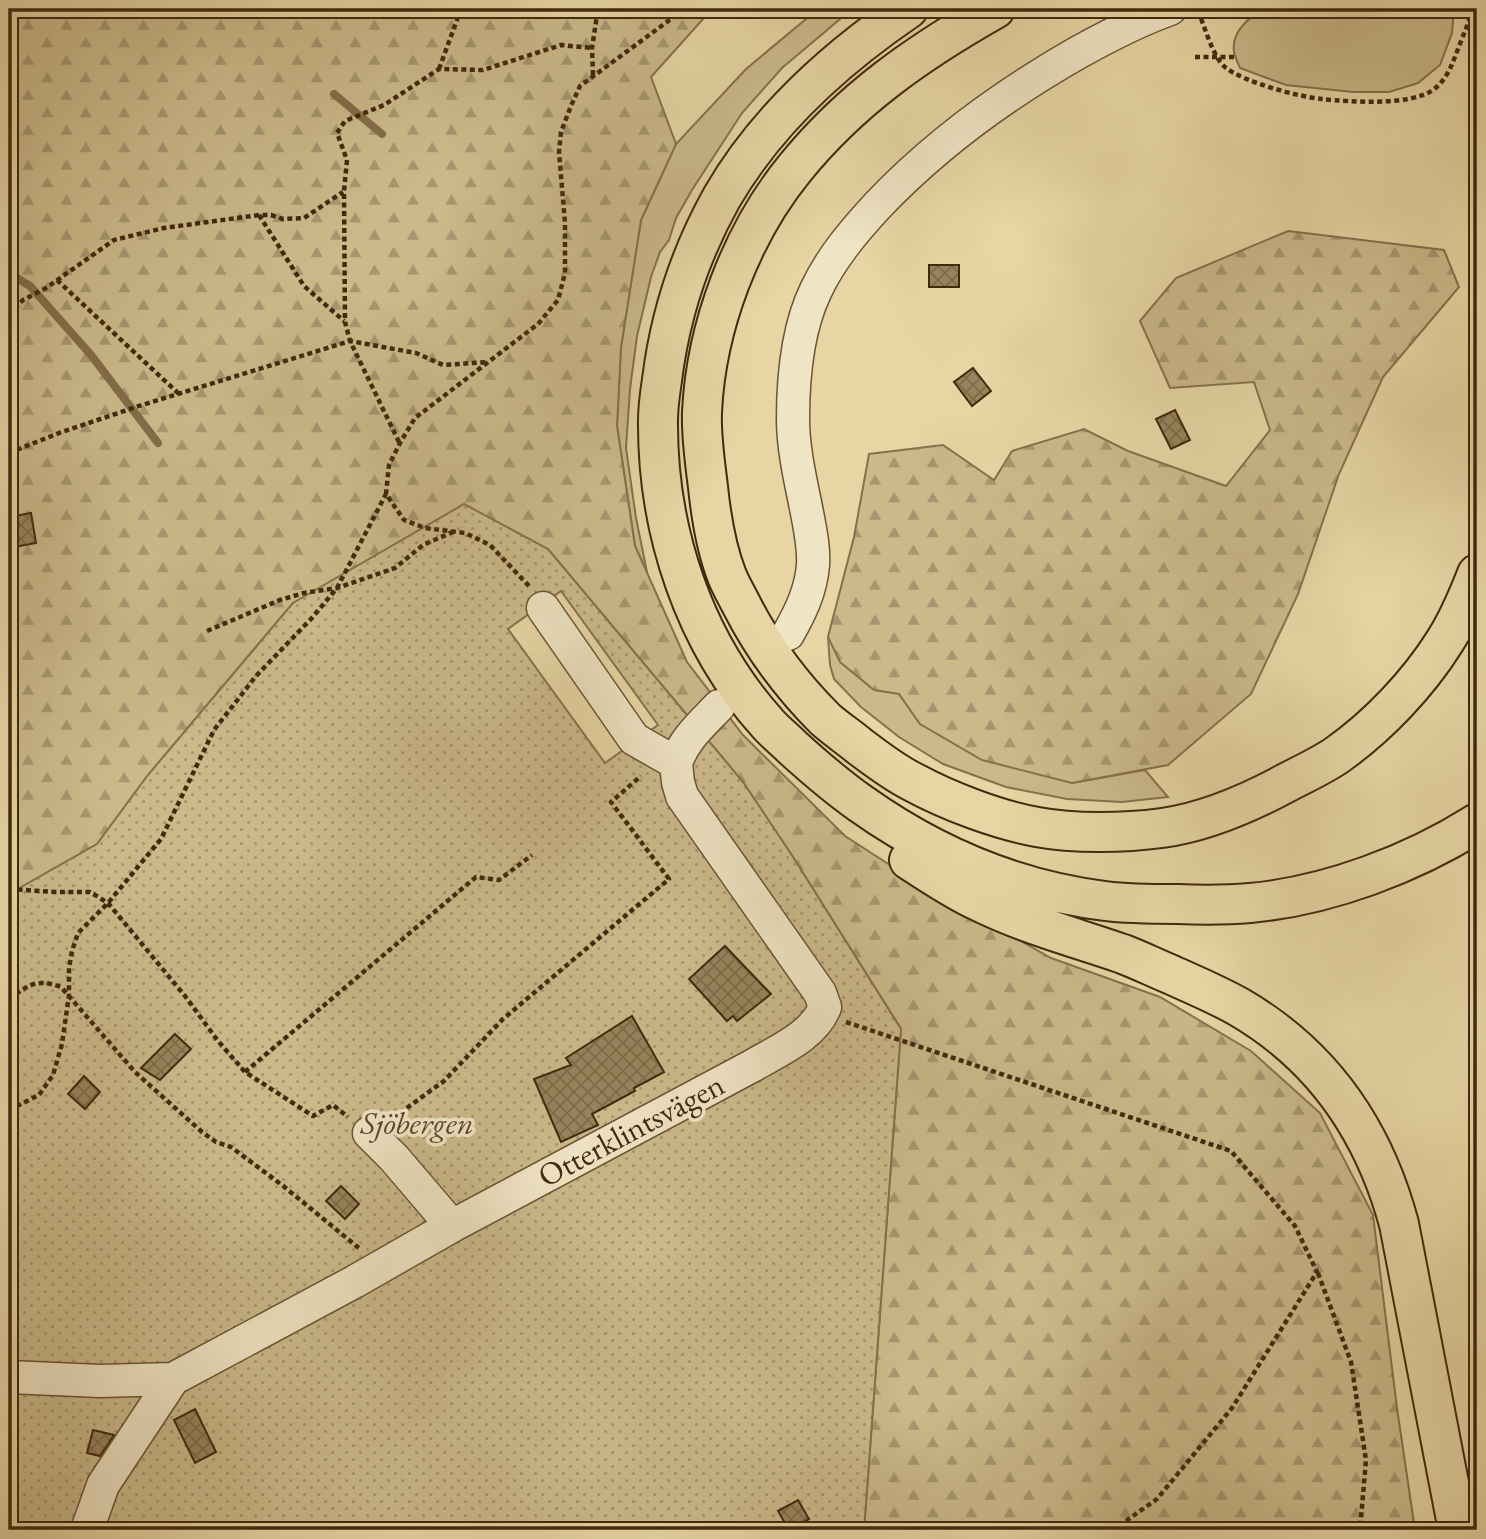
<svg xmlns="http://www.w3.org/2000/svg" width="1486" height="1539" font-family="'EB Garamond',serif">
<defs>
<pattern id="forest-firs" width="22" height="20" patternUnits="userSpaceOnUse" patternTransform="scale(1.75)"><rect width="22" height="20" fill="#cbb98a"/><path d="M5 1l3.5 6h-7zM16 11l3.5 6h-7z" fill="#a6966f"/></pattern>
<pattern id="park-dots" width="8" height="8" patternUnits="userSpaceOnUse" patternTransform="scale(1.75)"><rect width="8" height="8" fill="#cbb98a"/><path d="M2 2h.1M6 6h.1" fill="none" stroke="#a6966f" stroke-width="1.8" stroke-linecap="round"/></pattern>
<pattern id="building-cross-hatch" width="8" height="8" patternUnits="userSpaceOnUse" patternTransform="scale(1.75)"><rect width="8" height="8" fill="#97835c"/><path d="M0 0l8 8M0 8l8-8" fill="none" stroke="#7d6b4a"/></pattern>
</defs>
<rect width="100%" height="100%" fill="#e7d6a4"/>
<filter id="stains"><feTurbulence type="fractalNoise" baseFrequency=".00286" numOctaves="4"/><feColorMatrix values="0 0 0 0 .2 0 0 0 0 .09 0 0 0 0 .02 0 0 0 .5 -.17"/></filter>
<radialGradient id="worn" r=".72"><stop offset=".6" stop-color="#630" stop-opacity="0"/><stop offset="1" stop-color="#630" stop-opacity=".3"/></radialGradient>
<path fill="#cbb98a" stroke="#86714c" stroke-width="2" d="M 818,9 L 852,9 L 782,68 L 742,113 L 692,190 L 676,218 L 669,240 L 660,252 L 651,277 L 637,336 L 630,389 L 626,448 L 636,518 L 647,572 L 635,546 L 617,426 L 621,347 L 641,220 L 676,144 L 746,69 Z
M 1266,9 L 1454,9 L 1452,33 L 1440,65 L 1418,83 L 1389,92 L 1353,92 L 1286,85 L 1240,68 C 1238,63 1235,57 1234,52 C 1231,32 1249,16 1266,9 Z
M 828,637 L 841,662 L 899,694 L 920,724 L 1072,783 L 1145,770 L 1168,797 L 1122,802 L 1067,799 L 1006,787 L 943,764 L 899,737 L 861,707 L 834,679 L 830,665 Z"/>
<path fill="url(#forest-firs)" stroke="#86714c" stroke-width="2" d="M 9,9 L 712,9 L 651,77 L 676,144 L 641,220 L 621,347 L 617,426 L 635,546 L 687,662 L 743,735 L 845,836 L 907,876 L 1051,958 L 1160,997 L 1251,1051 L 1320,1113 L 1373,1215 L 1397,1408 L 1415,1530 L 864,1530 L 901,1029 L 793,857 L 743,782 L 548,549 L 293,603 L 148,775 L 97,844 L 9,894 Z
M 1288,231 L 1444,250 L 1459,287 L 1383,377 L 1339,474 L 1298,594 L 1251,694 L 1168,765 L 1072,783 L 982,760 L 920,724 L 899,694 L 874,690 L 840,662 L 828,637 L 854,537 L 869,454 L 943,445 L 994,480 L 1012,451 L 1084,429 L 1128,451 L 1226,486 L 1270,430 L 1254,382 L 1170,388 L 1140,321 L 1176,278 Z"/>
<path fill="url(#park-dots)" stroke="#86714c" stroke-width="2" fill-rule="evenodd" d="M 464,504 L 548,549 L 743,782 L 793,857 L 901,1029 L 864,1530 L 9,1530 L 9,894 L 97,844 L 148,775 L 293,603 ZM 561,591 L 658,725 L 605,763 L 508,629 Z"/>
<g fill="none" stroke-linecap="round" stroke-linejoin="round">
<path stroke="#836d49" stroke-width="8" d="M 334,94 L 382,134
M 9,273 L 30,286 L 91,355 L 158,443"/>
</g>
<path fill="url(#building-cross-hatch)" stroke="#41290e" stroke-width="2" d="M 929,265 L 959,265 L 959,287 L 929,287 Z
M 973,368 L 991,391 L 972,406 L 954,382 Z
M 1175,410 L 1190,440 L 1171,449 L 1156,419 Z
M 31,513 L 36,543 L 9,548 L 9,517 Z
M 725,946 L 771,994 L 737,1021 L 733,1016 L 727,1021 L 689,979 Z
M 632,1016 L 664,1072 L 634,1088 L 635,1091 L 592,1114 L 598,1125 L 561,1142 L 534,1079 L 571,1065 L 566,1058 Z
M 175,1034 L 191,1049 L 160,1080 L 141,1068 Z
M 84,1076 L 100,1092 L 85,1109 L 68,1094 Z
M 341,1186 L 359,1204 L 345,1219 L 326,1201 Z
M 195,1409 L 216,1452 L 195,1463 L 174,1420 Z
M 93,1430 L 114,1435 L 100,1456 L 87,1453 Z
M 798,1500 L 809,1519 L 789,1530 L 778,1511 Z"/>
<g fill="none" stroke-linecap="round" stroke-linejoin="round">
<defs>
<path id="minor" d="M 543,608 L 634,739 L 676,763 C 684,739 702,724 719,706
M 788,634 C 800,613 811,591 813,565 C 814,549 811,534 808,518 C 802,486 793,452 793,419 C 793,376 797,329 816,290 C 831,258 854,231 878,205 C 937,143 1005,94 1079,52 C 1108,36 1138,20 1170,9
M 369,1133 L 394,1158 L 452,1226
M 9,1377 L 100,1381 L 173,1379 L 354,1282 L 452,1226 L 752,1066 C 777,1051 814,1036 825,1007 L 820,993 L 682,796 L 678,782 L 676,763
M 87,1530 L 103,1485 L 173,1379"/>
<path id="highway" d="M 908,9 C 836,58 766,121 722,197 C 690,254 670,315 662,380 C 660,393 658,407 658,420 C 657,531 694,642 768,724 C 775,732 784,739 792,747 C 814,767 836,786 860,803 C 933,855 1016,890 1105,901 C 1129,904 1154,904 1178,904 C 1202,905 1226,905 1250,903 C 1328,896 1412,864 1477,823
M 995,9 C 919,52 851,99 795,168 C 741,234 706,327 702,412 C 701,437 705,462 708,487 C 711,516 716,548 727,576 C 731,586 737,596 742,606 C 763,647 792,686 825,719 C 835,728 847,736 858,745 C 875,758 893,772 913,782 C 948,801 998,820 1037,827 C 1074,834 1125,833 1162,828 C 1206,822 1247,804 1286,783 C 1303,774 1321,766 1337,755 C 1378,726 1418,684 1445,641 C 1458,621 1468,597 1477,574
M 909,860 C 931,874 954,890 978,901 C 1024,924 1074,937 1123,954 C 1139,960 1155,968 1172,975 C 1194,985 1218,995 1239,1007 C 1323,1056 1374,1131 1399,1224 L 1458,1530"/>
</defs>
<use href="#minor" stroke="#6a5434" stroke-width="35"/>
<use href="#highway" stroke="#41290e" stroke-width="42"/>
<path stroke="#41290e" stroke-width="4.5" stroke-dasharray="5 3.5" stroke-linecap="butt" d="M 1198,11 C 1205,27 1213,58 1226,68 C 1244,82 1299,97 1322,99 C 1350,102 1410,106 1433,90 C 1449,78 1453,61 1460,44 C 1464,32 1470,22 1471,9
M 1195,57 L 1234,57
M 439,69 L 461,9
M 593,75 L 592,48 L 598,9
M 259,215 L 304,286 L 344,321
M 57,280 L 179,394
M 9,315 L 23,300 L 46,288 L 114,240 L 164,228 L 259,215 L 271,215 L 283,219 L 304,218 L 343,192
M 399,442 L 350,341 L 345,322 L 344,191 L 347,160 L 337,133 L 345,121 L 384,105 L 439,69 L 483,70 L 561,45 L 592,48
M 9,453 L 59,433 L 142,405 L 350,341 L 416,353 L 443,365 L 488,362
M 529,586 L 490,545 L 465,533 L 425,528 L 404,520 L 386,494 L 389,465 L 400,443 L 415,418 L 538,324 L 558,300 L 565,273 L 565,223 L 559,152 L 561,132 L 571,106 L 580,86 L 675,16 L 682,9
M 207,631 L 280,600 L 304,593 L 337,588 L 395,568 L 423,545 L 455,531
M 9,889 L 55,892 L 90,892 L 108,903 L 185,996 L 218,1041 L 245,1072 L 313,1116 L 333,1105 L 348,1117
M 9,999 C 29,985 36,978 61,987 L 135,1072 L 202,1132 L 216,1142 L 231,1147 L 282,1185 L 360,1249
M 846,1022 L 1231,1151 L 1295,1226 L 1317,1272 L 1232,1408 L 1157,1499 L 1113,1530
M 245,1072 L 476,877 L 499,880 L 532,855
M 9,1110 L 39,1095 L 53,1075 L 62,1044 L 69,995 L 69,968 L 72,951 L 78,933 L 108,903 L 161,839 L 214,730 L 256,676 L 311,619 L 337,588 L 386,494
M 393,1118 L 444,1081 L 503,1019 L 669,879 L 611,802 L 641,776
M 1318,1273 L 1351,1362 L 1366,1460 L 1360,1530"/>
<use href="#minor" stroke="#efe4c4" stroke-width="32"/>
<use href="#highway" stroke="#e7d6a4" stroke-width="38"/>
</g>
<g text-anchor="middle" stroke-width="7" stroke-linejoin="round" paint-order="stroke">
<g font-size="32" font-style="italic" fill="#5d4627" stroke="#efe4c4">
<text x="417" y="1134">Sjöbergen</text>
</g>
<g font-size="32" fill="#41290e" stroke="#efe4c4">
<text transform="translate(631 1130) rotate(-28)" y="11">Otterklintsvägen</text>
</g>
</g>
<rect width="1486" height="1539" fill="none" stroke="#e7d6a4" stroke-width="35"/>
<rect x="10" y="10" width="1465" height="1518" fill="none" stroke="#41290e" stroke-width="3.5"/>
<rect x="18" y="18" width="1451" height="1504" fill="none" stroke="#41290e" stroke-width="2"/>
<rect width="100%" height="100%" filter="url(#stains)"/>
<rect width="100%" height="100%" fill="url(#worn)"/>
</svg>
